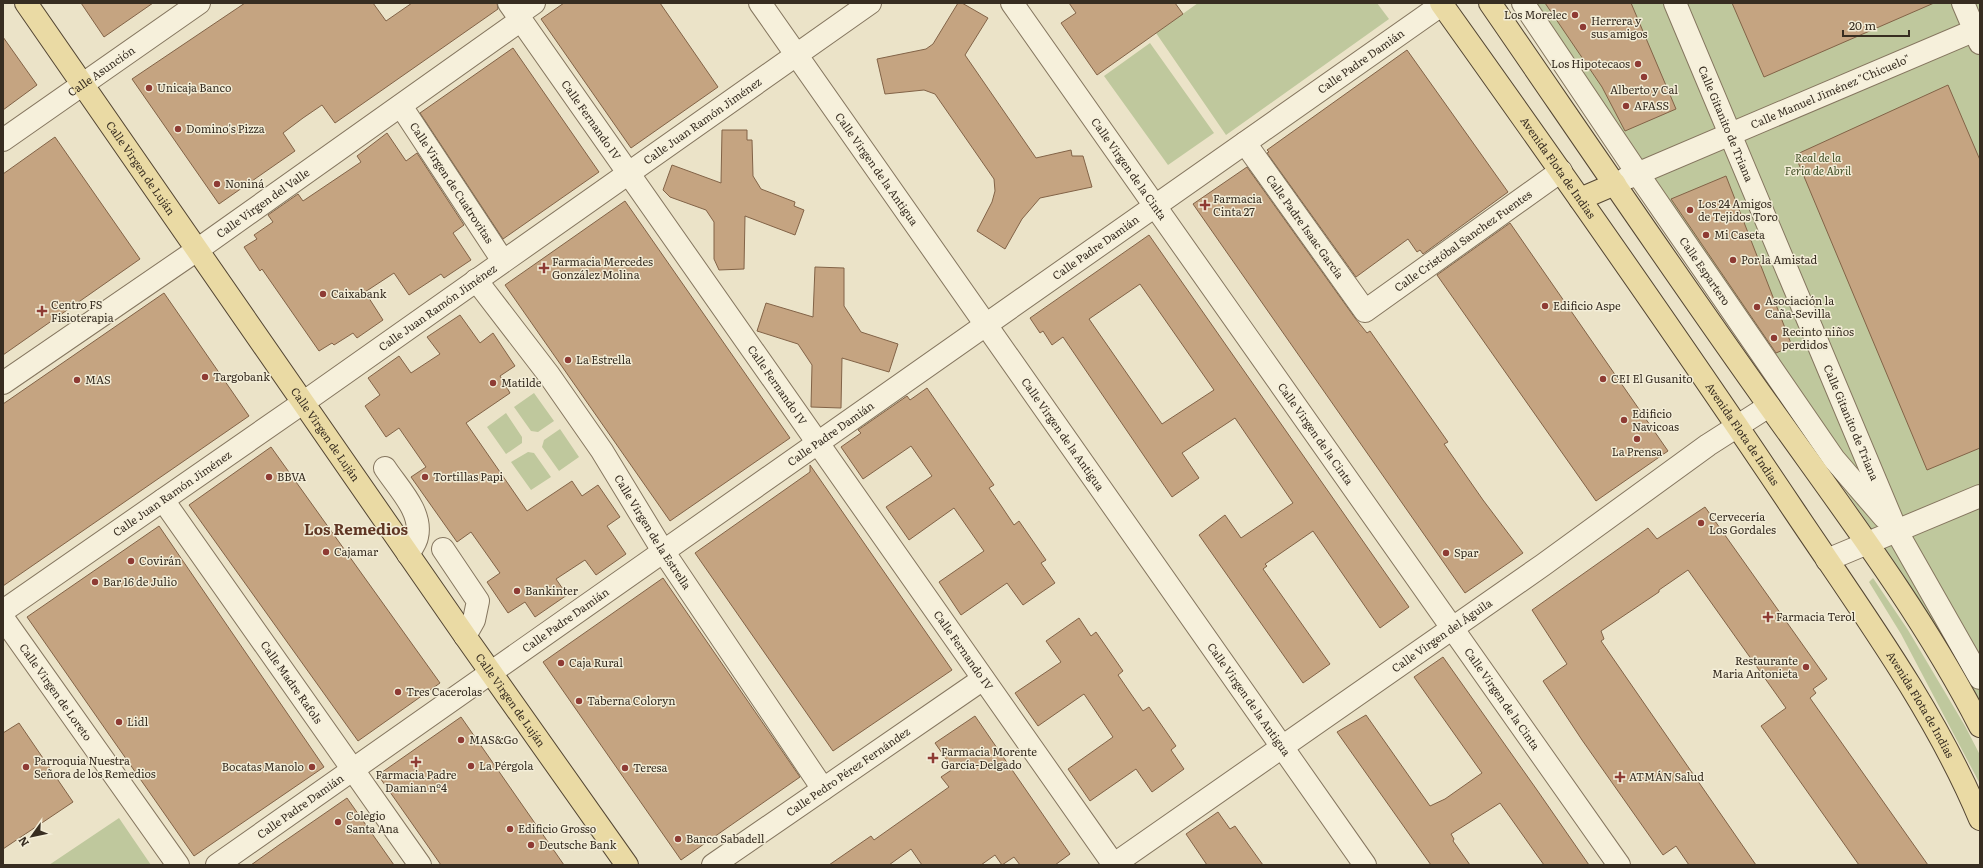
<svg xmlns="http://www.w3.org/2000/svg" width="1983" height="868" font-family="Literata,serif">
<rect width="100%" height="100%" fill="#ebe3c8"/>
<path fill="#bfc89d" d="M 1198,3 L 1377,3 L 1389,19 L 1226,135 L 1156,33 Z
M 1510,3 L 1980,3 L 1980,713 L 1893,560 Z
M 1150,43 L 1214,133 L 1168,165 L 1104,76 Z
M 534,393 L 554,421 L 538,432 L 531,431 L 514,407 Z
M 506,413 L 522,437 L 522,443 L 506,454 L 487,427 Z
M 560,429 L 579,457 L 559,471 L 542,447 L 544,440 Z
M 528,452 L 534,453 L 551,477 L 531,490 L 511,462 Z
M 1873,578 L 1908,630 L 1965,726 L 1980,755 L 1980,784 L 1901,634 L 1869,582 Z
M 119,818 L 151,865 L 49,865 Z"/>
<path fill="#c5a481" stroke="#826347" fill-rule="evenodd" d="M 81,3 L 153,3 L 104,37 Z
M 245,3 L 373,3 L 386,21 L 412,3 L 497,3 L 498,9 L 335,123 L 322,105 L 303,118 L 283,133 L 295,151 L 219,204 L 132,79 Z
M 564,3 L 660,3 L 718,87 L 631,148 L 541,19 Z
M 958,3 L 962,3 L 988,18 L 965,55 L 1036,158 L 1071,150 L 1072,156 L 1083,156 L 1092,187 L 1040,198 L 1022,219 L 1005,249 L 977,231 L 992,202 L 995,191 L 994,179 L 935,94 L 924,90 L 885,94 L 877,59 L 926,49 L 933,44 Z
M 1069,3 L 1175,3 L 1183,14 L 1097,75 L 1061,23 L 1076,13 Z
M 1545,3 L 1631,3 L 1676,109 L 1625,131 L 1602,87 Z
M 1732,3 L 1934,3 L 1764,77 Z
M 3,37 L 37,85 L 3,110 Z
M 513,48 L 599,172 L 503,239 L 420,113 Z
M 1407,50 L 1508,192 L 1423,254 L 1420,250 L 1417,252 L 1408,239 L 1356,277 L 1267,153 L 1269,152 L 1267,150 Z
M 1948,85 L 1980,160 L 1980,448 L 1927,470 L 1795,155 Z
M 722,130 L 747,130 L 747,140 L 752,140 L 753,176 L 761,189 L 795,202 L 794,206 L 804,210 L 795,235 L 745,216 L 744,269 L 719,270 L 714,259 L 714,222 L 706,210 L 670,197 L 663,190 L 672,165 L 721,183 Z
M 387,133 L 406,161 L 417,153 L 464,225 L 453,233 L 471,260 L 444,278 L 441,274 L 409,295 L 394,273 L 365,292 L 383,320 L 357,338 L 353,333 L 334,345 L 332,343 L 319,351 L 262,269 L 260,271 L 244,247 L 257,239 L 254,235 L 273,222 L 268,215 L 298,194 L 303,201 L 361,162 L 357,156 Z
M 55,137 L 140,259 L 3,355 L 3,174 Z
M 1247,167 L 1355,318 L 1367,333 L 1370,331 L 1448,442 L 1444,444 L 1483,500 L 1523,553 L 1465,593 L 1193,204 Z
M 1726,176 L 1792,346 L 1776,353 L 1671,199 Z
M 625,201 L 790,438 L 670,521 L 505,285 Z
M 1510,223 L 1668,451 L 1596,501 L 1437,275 Z
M 1149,235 L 1409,607 L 1380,628 L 1313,531 L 1265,564 L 1267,566 L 1263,569 L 1330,664 L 1303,683 L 1199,535 L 1225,515 L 1241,538 L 1293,503 L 1235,418 L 1182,453 L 1199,478 L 1172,497 L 1063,337 L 1052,345 L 1043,331 L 1040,333 L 1030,318 ZM 1140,284 L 1214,390 L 1162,424 L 1089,319 Z
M 815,267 L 844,268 L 844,306 L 861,332 L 898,344 L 889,372 L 842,358 L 841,408 L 811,407 L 812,365 L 798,344 L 757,331 L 766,303 L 813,317 Z
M 164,293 L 249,416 L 3,586 L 3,404 Z
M 460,315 L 480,343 L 493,333 L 515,366 L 500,376 L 510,393 L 466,423 L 527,511 L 572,481 L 582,496 L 598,485 L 620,517 L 607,526 L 626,554 L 596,575 L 585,560 L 556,579 L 567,595 L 535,617 L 525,602 L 508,613 L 487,582 L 500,573 L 471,532 L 457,542 L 411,477 L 426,467 L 399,428 L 386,437 L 365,406 L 380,395 L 368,378 L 399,356 L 411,373 L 440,354 L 427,337 Z
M 927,388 L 994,485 L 989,488 L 1002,507 L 1014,525 L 1019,521 L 1046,560 L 1041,563 L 1055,583 L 1023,605 L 1007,583 L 961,615 L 939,582 L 984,551 L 954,508 L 909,540 L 886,507 L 932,476 L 911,446 L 863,479 L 841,447 L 861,433 L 858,430 L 907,396 L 910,400 Z
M 271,447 L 440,683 L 358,741 L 189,505 Z
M 810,465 L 952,670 L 833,751 L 695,553 L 810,472 Z
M 1705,507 L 1827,679 L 1813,689 L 1816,693 L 1810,698 L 1928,865 L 1859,865 L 1761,726 L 1786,708 L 1688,570 L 1659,590 L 1659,592 L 1601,631 L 1604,639 L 1601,641 L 1756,865 L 1689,865 L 1676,846 L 1663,855 L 1582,740 L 1543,681 L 1567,664 L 1532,610 L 1648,528 L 1657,539 Z
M 159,526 L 324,767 L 194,856 L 27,617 Z
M 663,578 L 800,777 L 681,860 L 543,662 Z
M 1079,618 L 1091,636 L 1096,632 L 1123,671 L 1118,675 L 1131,694 L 1143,711 L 1149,707 L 1176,746 L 1171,750 L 1184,769 L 1152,792 L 1136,769 L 1090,801 L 1068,769 L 1113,737 L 1084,694 L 1038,726 L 1015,693 L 1061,662 L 1046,641 Z
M 1443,657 L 1537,790 L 1589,865 L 1544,865 L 1500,803 L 1451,834 L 1454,839 L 1453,841 L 1470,865 L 1431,865 L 1337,732 L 1366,715 L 1430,806 L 1445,799 L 1482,773 L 1414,677 Z
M 975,716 L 1070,854 L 1055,865 L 1020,865 L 1014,857 L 1002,865 L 995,855 L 981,865 L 922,865 L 911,849 L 889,865 L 829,865 L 871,836 L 874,840 L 949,787 L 941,777 L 953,769 L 935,743 Z
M 461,717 L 555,852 L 564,865 L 441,865 L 425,842 L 378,775 Z
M 19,723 L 73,802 L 3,849 L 3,733 Z
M 347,798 L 394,865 L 251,865 L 279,845 Z
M 1218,812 L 1230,829 L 1235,826 L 1263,865 L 1207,865 L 1186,834 Z"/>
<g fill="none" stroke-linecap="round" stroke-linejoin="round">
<defs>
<g id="minor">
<path id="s1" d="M 509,3 L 1114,865"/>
<path id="s2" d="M 760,3 L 1365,865"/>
<path id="s3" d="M 1012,3 L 1619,865"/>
<path id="s4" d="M 1523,3 L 1638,174 L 1834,459 L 1884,517"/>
<path id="s5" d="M 1675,3 L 1897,532 L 1980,678"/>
<path d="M 1963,3 L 1980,43"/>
<path d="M 517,15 L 534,3"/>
<path id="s6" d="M 401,106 L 503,261"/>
<path id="s7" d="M 3,140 L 199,3"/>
<path id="s8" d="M 1245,143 L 1365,311 L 1561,171"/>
<path id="s9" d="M 1625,179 L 1980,28"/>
<path id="s10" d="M 476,280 L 549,375 L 602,451 L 663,551 L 823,789"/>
<path id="s11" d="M 3,383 L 197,250 L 521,20"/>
<path d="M 385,468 C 398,488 423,512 417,537 C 416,543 411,549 408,554"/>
<path id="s12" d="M 163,500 L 420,865"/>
<path d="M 443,549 L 478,601 L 474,620 L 465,636"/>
<path d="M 1827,560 L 1980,496"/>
<path id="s13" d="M 3,611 L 304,402 L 870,3"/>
<path id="s14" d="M 3,618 L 178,865"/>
<path id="s15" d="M 217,865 L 1444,3"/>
<path id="s16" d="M 713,865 L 983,679"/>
<path id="s17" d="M 1113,865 L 1543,565 L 1708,445 L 1769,406"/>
</g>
<g id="major">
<path id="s18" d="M 26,3 L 465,636 L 627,865"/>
<path id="s19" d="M 1441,3 C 1561,171 1680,340 1795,512 C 1860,609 1935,711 1980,819"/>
<path d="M 1490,3 C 1583,138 1675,274 1770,407 C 1844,511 1922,613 1980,726"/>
<path d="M 1580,199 L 1615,184"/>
</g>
</defs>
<use href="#minor" stroke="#85765f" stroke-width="24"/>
<use href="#major" stroke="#534532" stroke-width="24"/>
<use href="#minor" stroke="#f6f0db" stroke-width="22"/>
<use href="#major" stroke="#eadaa4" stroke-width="22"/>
</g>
<g fill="#8e3b34" stroke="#f3edd7" stroke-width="1.5">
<circle cx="1575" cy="15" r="4"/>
<circle cx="1583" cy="27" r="4"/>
<circle cx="1638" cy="64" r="4"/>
<circle cx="1644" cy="77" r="4"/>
<circle cx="149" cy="88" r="4"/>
<circle cx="1626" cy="106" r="4"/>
<circle cx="178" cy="129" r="4"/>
<circle cx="217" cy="184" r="4"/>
<path d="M1203 199h4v4h4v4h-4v4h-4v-4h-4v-4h4z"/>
<circle cx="1690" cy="210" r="4"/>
<circle cx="1706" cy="235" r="4"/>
<circle cx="1733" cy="260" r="4"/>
<path d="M542 262h4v4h4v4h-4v4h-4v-4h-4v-4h4z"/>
<circle cx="323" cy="294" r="4"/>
<circle cx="1545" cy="306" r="4"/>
<circle cx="1757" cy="307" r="4"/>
<path d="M40 305h4v4h4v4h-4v4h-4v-4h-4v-4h4z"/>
<circle cx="1774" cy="338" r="4"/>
<circle cx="568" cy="360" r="4"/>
<circle cx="205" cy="377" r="4"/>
<circle cx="1603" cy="379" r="4"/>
<circle cx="77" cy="380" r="4"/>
<circle cx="493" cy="383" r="4"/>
<circle cx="1624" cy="420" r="4"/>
<circle cx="1637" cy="439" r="4"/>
<circle cx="269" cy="477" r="4"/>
<circle cx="425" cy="477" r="4"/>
<circle cx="1701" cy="523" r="4"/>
<circle cx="326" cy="552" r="4"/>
<circle cx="1446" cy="553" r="4"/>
<circle cx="131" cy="561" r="4"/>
<circle cx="95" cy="582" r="4"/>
<circle cx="517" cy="591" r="4"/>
<path d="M1766 611h4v4h4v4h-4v4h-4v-4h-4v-4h4z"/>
<circle cx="561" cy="663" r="4"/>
<circle cx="1806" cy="667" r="4"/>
<circle cx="398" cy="692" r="4"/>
<circle cx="579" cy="701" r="4"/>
<circle cx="119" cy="722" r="4"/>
<circle cx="461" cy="740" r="4"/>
<path d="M931 752h4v4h4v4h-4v4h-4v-4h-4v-4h4z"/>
<path d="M414 756h4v4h4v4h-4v4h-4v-4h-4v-4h4z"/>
<circle cx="471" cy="766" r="4"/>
<circle cx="26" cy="767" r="4"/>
<circle cx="312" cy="767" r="4"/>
<circle cx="625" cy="768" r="4"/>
<path d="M1618 771h4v4h4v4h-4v4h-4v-4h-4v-4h4z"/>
<circle cx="338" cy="822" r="4"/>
<circle cx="510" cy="829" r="4"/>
<circle cx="678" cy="839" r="4"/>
<circle cx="531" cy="845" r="4"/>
</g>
<g text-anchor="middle" stroke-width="3" stroke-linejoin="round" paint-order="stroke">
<g font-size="11" fill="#372d21" stroke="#f3edd7" text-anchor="start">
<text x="1567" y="19" text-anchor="end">Los Morelec</text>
<text x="1591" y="25">Herrera y<tspan x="1591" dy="13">sus amigos</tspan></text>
<text x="1630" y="68" text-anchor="end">Los Hipotecaos</text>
<text x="157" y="92">Unicaja Banco</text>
<text x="1644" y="94" text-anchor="middle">Alberto y Cal</text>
<text x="1634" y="110">AFASS</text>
<text x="186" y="133">Domino's Pizza</text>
<text x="225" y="188">Noniná</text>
<text x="1213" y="203">Farmacia<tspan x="1213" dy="13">Cinta 27</tspan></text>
<text x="1698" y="208">Los 24 Amigos<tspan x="1698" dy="13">de Tejidos Toro</tspan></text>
<text x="1714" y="239">Mi Caseta</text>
<text x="1741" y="264">Por la Amistad</text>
<text x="552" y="266">Farmacia Mercedes<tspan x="552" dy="13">González Molina</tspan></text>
<text x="331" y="298">Caixabank</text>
<text x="1765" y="305">Asociación la<tspan x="1765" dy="13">Caña-Sevilla</tspan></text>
<text x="51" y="309">Centro FS<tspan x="51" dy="13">Fisioterapia</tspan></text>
<text x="1553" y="310">Edificio Aspe</text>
<text x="1782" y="336">Recinto niños<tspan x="1782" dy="13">perdidos</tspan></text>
<text x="576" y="364">La Estrella</text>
<text x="213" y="381">Targobank</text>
<text x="1611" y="383">CEI El Gusanito</text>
<text x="85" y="384">MAS</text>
<text x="501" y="387">Matilde</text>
<text x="1632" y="418">Edificio<tspan x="1632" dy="13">Navicoas</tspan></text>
<text x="1637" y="456" text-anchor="middle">La Prensa</text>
<text x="277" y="481">BBVA</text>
<text x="433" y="481">Tortillas Papi</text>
<text x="1709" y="521">Cervecería<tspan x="1709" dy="13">Los Gordales</tspan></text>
<text x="334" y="556">Cajamar</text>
<text x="1454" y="557">Spar</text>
<text x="139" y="565">Covirán</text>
<text x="103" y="586">Bar 16 de Julio</text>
<text x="525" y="595">Bankinter</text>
<text x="1776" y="621">Farmacia Terol</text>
<text x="1798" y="665" text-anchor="end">Restaurante<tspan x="1798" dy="13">Maria Antonieta</tspan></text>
<text x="569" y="667">Caja Rural</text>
<text x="406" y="696">Tres Cacerolas</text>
<text x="587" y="705">Taberna Coloryn</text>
<text x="127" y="726">Lidl</text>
<text x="469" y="744">MAS&amp;Go</text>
<text x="941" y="756">Farmacia Morente<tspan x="941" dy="13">García-Delgado</tspan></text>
<text x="34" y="765">Parroquia Nuestra<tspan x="34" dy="13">Señora de los Remedios</tspan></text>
<text x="479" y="770">La Pérgola</text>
<text x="304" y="771" text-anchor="end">Bocatas Manolo</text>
<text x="633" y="772">Teresa</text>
<text x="416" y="779" text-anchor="middle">Farmacia Padre<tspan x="416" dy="13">Damian nº4</tspan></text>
<text x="1629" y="781">ATMÁN Salud</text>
<text x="346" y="820">Colegio<tspan x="346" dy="13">Santa Ana</tspan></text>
<text x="518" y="833">Edificio Grosso</text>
<text x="686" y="843">Banco Sabadell</text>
<text x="539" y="849">Deutsche Bank</text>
</g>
<g font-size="11" fill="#372d21" stroke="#f3edd7">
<text dy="4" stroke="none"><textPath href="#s15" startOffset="1398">Calle Padre Damián</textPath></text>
<text dy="4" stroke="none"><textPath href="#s7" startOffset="120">Calle Asunción</textPath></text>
<text dy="4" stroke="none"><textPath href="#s9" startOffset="223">Calle Manuel Jiménez "Chicuelo"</textPath></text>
<text dy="4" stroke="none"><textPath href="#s1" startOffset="143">Calle Fernando IV</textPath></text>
<text dy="4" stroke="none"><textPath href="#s13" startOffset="854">Calle Juan Ramón Jiménez</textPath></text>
<text dy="4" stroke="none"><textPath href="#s5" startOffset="131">Calle Gitanito de Triana</textPath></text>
<text dy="4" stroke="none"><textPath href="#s19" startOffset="202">Avenida Flota de Indias</textPath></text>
<text dy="4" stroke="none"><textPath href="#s18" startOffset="201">Calle Virgen de Luján</textPath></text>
<text dy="4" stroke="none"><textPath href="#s2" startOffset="203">Calle Virgen de la Antigua</textPath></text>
<text dy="4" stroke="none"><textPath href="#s3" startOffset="203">Calle Virgen de la Cinta</textPath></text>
<text dy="4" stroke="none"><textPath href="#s6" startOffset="92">Calle Virgen de Cuatrovitas</textPath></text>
<text dy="4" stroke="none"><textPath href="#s11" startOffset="316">Calle Virgen del Valle</textPath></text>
<text dy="4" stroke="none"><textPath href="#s8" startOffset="103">Calle Padre Isaac García</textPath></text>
<text dy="4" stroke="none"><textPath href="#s8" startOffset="327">Calle Cristóbal Sanchez Fuentes</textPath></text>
<text dy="4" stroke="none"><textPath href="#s15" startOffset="1074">Calle Padre Damián</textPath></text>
<text dy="4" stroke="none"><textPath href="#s4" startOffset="324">Calle Espartero</textPath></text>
<text dy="4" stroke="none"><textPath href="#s13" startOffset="530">Calle Juan Ramón Jiménez</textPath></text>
<text dy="4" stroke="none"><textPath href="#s1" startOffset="467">Calle Fernando IV</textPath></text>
<text dy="4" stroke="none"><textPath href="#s5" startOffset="455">Calle Gitanito de Triana</textPath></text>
<text dy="4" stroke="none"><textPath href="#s18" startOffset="525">Calle Virgen de Luján</textPath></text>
<text dy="4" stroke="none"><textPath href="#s15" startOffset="750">Calle Padre Damián</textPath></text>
<text dy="4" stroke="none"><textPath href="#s2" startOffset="527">Calle Virgen de la Antigua</textPath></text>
<text dy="4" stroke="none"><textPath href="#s3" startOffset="527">Calle Virgen de la Cinta</textPath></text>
<text dy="4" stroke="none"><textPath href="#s19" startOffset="526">Avenida Flota de Indias</textPath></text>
<text dy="4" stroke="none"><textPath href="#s13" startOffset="206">Calle Juan Ramón Jiménez</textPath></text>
<text dy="4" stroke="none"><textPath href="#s10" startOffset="308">Calle Virgen de la Estrella</textPath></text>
<text dy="4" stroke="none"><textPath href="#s15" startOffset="426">Calle Padre Damián</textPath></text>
<text dy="4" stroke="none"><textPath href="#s17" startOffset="401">Calle Virgen del Águila</textPath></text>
<text dy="4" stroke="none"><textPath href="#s1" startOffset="791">Calle Fernando IV</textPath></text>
<text dy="4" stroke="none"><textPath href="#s12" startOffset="223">Calle Madre Rafols</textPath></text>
<text dy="4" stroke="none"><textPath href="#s14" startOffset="91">Calle Virgen de Loreto</textPath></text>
<text dy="4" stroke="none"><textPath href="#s2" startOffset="851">Calle Virgen de la Antigua</textPath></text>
<text dy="4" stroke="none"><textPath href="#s3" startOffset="851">Calle Virgen de la Cinta</textPath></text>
<text dy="4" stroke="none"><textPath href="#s18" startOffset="849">Calle Virgen de Luján</textPath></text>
<text dy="4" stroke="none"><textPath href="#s19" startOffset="850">Avenida Flota de Indias</textPath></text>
<text dy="4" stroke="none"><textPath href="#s16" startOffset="164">Calle Pedro Pérez Fernández</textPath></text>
<text dy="4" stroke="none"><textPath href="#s15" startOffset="102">Calle Padre Damián</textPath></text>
</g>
<g font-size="11" font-style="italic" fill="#445129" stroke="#f3edd7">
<text x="1818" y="162">Real de la<tspan x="1818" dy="13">Feria de Abril</tspan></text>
</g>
<g font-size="15" font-weight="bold" fill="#5f3624" stroke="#f3edd7">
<text x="356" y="535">Los Remedios</text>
</g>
</g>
<rect width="1983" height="868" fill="none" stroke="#372d21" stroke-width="8"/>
<g transform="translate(32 836) rotate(237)" stroke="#f3edd7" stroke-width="3" paint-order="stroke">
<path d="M0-3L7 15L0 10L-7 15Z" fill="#372d21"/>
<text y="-6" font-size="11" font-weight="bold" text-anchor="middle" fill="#372d21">N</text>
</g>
<path d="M1843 30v6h66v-6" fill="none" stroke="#372d21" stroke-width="2"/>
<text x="1849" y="30" font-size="12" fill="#372d21" stroke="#f3edd7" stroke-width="3" paint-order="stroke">20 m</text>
</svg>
